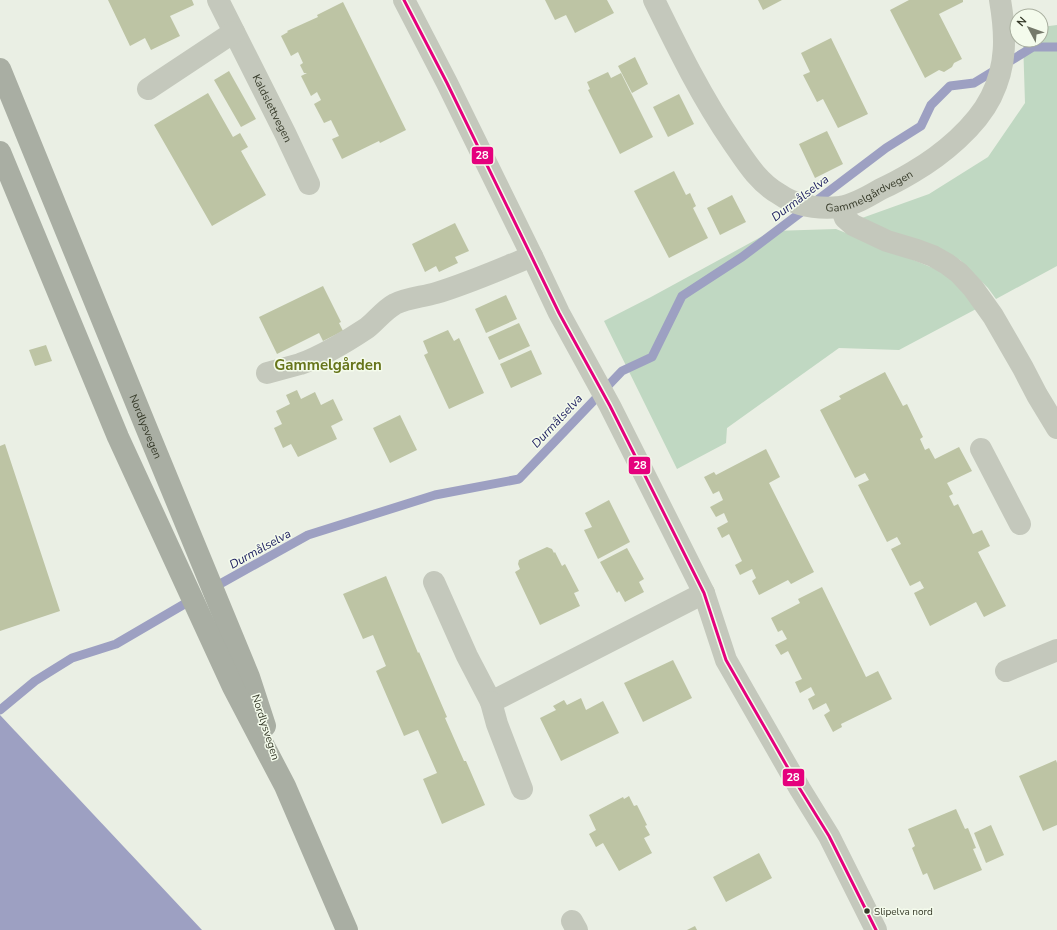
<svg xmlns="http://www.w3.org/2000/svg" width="1057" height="930" font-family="'Nunito Sans',sans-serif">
<rect width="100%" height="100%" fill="#eaefe4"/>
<path fill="#c0d8c2" d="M 1057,25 L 1057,266 L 996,299 L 988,288 L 960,260 L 865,227 L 862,218 L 929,194 L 988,157 L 1025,103 L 1023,40 L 1041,40 L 1041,27 Z
M 836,229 L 904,256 L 945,273 L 978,308 L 899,350 L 839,348 L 727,428 L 726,443 L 677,469 L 604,321 L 651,297 L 772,231 Z"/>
<path fill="#9da0c2" d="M 0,715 L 202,930 L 0,930 Z"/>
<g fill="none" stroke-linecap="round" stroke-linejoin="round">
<path stroke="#9da0c2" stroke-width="9" d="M 211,589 L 308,535 L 435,495 L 519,479 L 622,371 L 652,357 L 682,296 L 742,257 L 886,148 L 921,126 L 931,105 L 950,86 L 974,83 L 1033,47 L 1057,47
M 0,710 L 35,681 L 72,658 L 116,644 L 193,599"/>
</g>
<path fill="#bdc4a4" d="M 108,0 L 192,0 L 194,5 L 170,16 L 180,36 L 151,50 L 145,38 L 130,46 Z
M 545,0 L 607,0 L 614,13 L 575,33 L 566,15 L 555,20 Z
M 758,0 L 782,0 L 763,10 Z
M 909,0 L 963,0 L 963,2 L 939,14 L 962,59 L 954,63 L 952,67 L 944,72 L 939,70 L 925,78 L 890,10 Z
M 343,2 L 406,130 L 380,143 L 379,141 L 342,159 L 332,139 L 339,136 L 331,120 L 324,123 L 314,104 L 321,100 L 317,92 L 311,96 L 301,76 L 307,73 L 304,73 L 300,65 L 303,63 L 298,52 L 291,56 L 281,36 L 288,32 L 287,31 L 318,17 L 317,15 Z
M 831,38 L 868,114 L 838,128 L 823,99 L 817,102 L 803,75 L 810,72 L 801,53 Z
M 635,57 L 648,84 L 632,93 L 618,66 Z
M 229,71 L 256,119 L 241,127 L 214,80 Z
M 608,72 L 611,78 L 621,73 L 653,137 L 620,154 L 588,90 L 590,89 L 587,82 Z
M 208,93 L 233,137 L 240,133 L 248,147 L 241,151 L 266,195 L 212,226 L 154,125 Z
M 679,94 L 694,124 L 668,137 L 653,107 Z
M 827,131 L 843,164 L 815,178 L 799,144 Z
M 674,171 L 686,195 L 690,193 L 696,206 L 693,208 L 708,238 L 669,258 L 634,191 Z
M 732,195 L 746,222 L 720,235 L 707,208 Z
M 455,223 L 469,251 L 455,257 L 458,263 L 439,272 L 436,266 L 425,272 L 412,244 Z
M 323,286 L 341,322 L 339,323 L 343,331 L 323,341 L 319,333 L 277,354 L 259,317 Z
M 506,295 L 517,319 L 486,333 L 475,309 Z
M 519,323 L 530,346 L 499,360 L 488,337 Z
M 448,330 L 454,341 L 459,338 L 484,393 L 449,409 L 424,355 L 428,353 L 423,341 Z
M 46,345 L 52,361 L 35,366 L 29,350 Z
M 531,350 L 542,374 L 511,388 L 500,364 Z
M 885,372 L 903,406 L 907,404 L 923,437 L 920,439 L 925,450 L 929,448 L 935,459 L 959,447 L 972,471 L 947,483 L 953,494 L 949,496 L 954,506 L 958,504 L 973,534 L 982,530 L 990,546 L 978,552 L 1006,606 L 984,617 L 976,602 L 930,626 L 914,593 L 924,588 L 920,581 L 910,586 L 891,549 L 901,544 L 897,537 L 887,542 L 858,485 L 869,480 L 865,473 L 855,478 L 820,410 L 841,399 L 839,396 Z
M 297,390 L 301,399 L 315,392 L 321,405 L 333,399 L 343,420 L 331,426 L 337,439 L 298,457 L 291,444 L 283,448 L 274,428 L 282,424 L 276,411 L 290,404 L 286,395 Z
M 400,415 L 417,450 L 390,463 L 373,428 Z
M 5,444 L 60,611 L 0,631 L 0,446 Z
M 766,449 L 780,477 L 769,483 L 814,572 L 791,584 L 788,580 L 759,595 L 752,581 L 756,578 L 752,569 L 740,575 L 735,565 L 742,561 L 729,534 L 722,538 L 717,528 L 728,522 L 724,513 L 716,517 L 710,507 L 723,500 L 719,491 L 713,494 L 704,477 L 714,472 L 716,475 Z
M 609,500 L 630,542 L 598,559 L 584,530 L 592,527 L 585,513 Z
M 547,547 L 552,549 L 554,553 L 555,552 L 562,566 L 565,564 L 579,591 L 574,593 L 580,606 L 540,625 L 515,572 L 520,569 L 518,564 L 519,560 Z
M 627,548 L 644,579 L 639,582 L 644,592 L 625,602 L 619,591 L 617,593 L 600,562 Z
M 386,576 L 418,653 L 419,652 L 447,717 L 445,718 L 464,761 L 466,761 L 485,805 L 442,824 L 423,779 L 437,773 L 418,730 L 404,736 L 376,671 L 386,666 L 373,635 L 363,639 L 343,594 Z
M 822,587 L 866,677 L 878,671 L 892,699 L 841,724 L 842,727 L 833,732 L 824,715 L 830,711 L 826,703 L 813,710 L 808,699 L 815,695 L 811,687 L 800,693 L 795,682 L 802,679 L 788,651 L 781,655 L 775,645 L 787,639 L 782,630 L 778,632 L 771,618 L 800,603 L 798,599 Z
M 673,660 L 692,698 L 643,722 L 624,683 Z
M 581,698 L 586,710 L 603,701 L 619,733 L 561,761 L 540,718 L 556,710 L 553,706 L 564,700 L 567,705 Z
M 1056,760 L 1057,763 L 1057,825 L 1043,831 L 1019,776 Z
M 629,796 L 634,806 L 637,805 L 647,825 L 645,826 L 650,835 L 644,838 L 652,853 L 619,871 L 603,843 L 596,847 L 589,834 L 596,830 L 589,815 L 623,797 L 624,799 Z
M 956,809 L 965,829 L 968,828 L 976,848 L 973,849 L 982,870 L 934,890 L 927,873 L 923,875 L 912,848 L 915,846 L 908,829 Z
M 991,825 L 1004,855 L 986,863 L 974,833 Z
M 759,853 L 772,878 L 726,902 L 713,877 Z
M 695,926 L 697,930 L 687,930 Z"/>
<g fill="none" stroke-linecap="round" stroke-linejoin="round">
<g stroke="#c4c8bc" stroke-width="22">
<path id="s1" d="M 218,0 L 285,133 L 309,184"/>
<path d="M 404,0 L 447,83 L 532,256 L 559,313 L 610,406 L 704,593 L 726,660 L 800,789 L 829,836 L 876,930"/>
<path id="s2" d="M 654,0 C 678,49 702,98 733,143 C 746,162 758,182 779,194 C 796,206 819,209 840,207 C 854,205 869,196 881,189 C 892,184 903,178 913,172 C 942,155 976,127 991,97 C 1007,65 1006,35 1000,0"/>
<path d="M 148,89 L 234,32"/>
<path d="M 841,207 L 845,218 L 853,225 L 887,241 L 917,250 L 933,256 L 947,264 L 959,273 L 973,288 L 993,316 L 1023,368 L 1037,395 L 1057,428"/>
<path d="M 267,373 C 278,370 289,367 300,364 C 320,357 349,340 367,328 C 376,321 384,310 395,304 C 407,298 422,297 436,293 C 469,283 501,269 532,256"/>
<path d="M 981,449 L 1020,524"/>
<path d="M 434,582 L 467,656 L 491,702 L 704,593"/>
<path d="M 1006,671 L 1057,650"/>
<path d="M 491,702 L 497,724 L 522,789"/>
<path d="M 572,921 L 577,930"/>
</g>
<g stroke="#a9aea3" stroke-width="22">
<path id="s3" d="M 0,69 L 146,427 L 249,677 L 265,726"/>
<path d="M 0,152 L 118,437 L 233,687 L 285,786 L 347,930"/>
</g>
<defs>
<path id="bus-1" d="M 404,0 L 447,83 L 559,313 L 610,406 L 704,593 L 726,660 L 800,789 L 829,836 L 876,930"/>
</defs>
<use href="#bus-1" stroke="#f4fbec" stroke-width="6"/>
<use href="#bus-1" stroke="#e5007d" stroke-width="3"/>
</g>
<circle fill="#363a29" stroke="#f4fbec" stroke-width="1.5" cx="867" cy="911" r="3.5"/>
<g text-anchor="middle" stroke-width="3" stroke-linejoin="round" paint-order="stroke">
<g font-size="10" fill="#363a29" stroke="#f4fbec" text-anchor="start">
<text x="874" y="915">Slipelva nord</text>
</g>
<g font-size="11" fill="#363a29" stroke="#f4fbec">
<text dy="4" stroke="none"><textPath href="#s1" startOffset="121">Kaldslettvegen</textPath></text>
<text dy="4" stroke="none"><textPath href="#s2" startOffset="329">Gammelgårdvegen</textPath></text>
<text dy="4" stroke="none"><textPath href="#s3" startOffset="386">Nordlysvegen</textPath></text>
<text transform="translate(266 727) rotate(72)" y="4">Nordlysvegen</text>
</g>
<g font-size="12" font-style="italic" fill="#1c1d5f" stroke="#f4fbec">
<text transform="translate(800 198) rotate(-37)" y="4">Durmålselva</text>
<text transform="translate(557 421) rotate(-47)" y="4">Durmålselva</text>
<text transform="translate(260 549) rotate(-29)" y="4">Durmålselva</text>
</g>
<g font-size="15" font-weight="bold" fill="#67751b" stroke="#f4fbec">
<text x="328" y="370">Gammelgården</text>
</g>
</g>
<g stroke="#f4fbec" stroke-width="1.5">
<rect x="471" y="146" width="23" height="19" rx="4" fill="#e5007d"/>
<rect x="628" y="456" width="23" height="19" rx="4" fill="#e5007d"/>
<rect x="782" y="768" width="23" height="19" rx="4" fill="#e5007d"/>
</g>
<g font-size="11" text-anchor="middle" font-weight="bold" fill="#fff">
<text x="482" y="159">28</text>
<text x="640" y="469">28</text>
<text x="793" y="781">28</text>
</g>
<g transform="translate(1029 28) rotate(311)"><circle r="19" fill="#f4fbec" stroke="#a8ae9e"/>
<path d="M0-3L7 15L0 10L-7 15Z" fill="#75796a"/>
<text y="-6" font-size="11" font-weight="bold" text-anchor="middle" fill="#363a29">N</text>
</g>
</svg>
